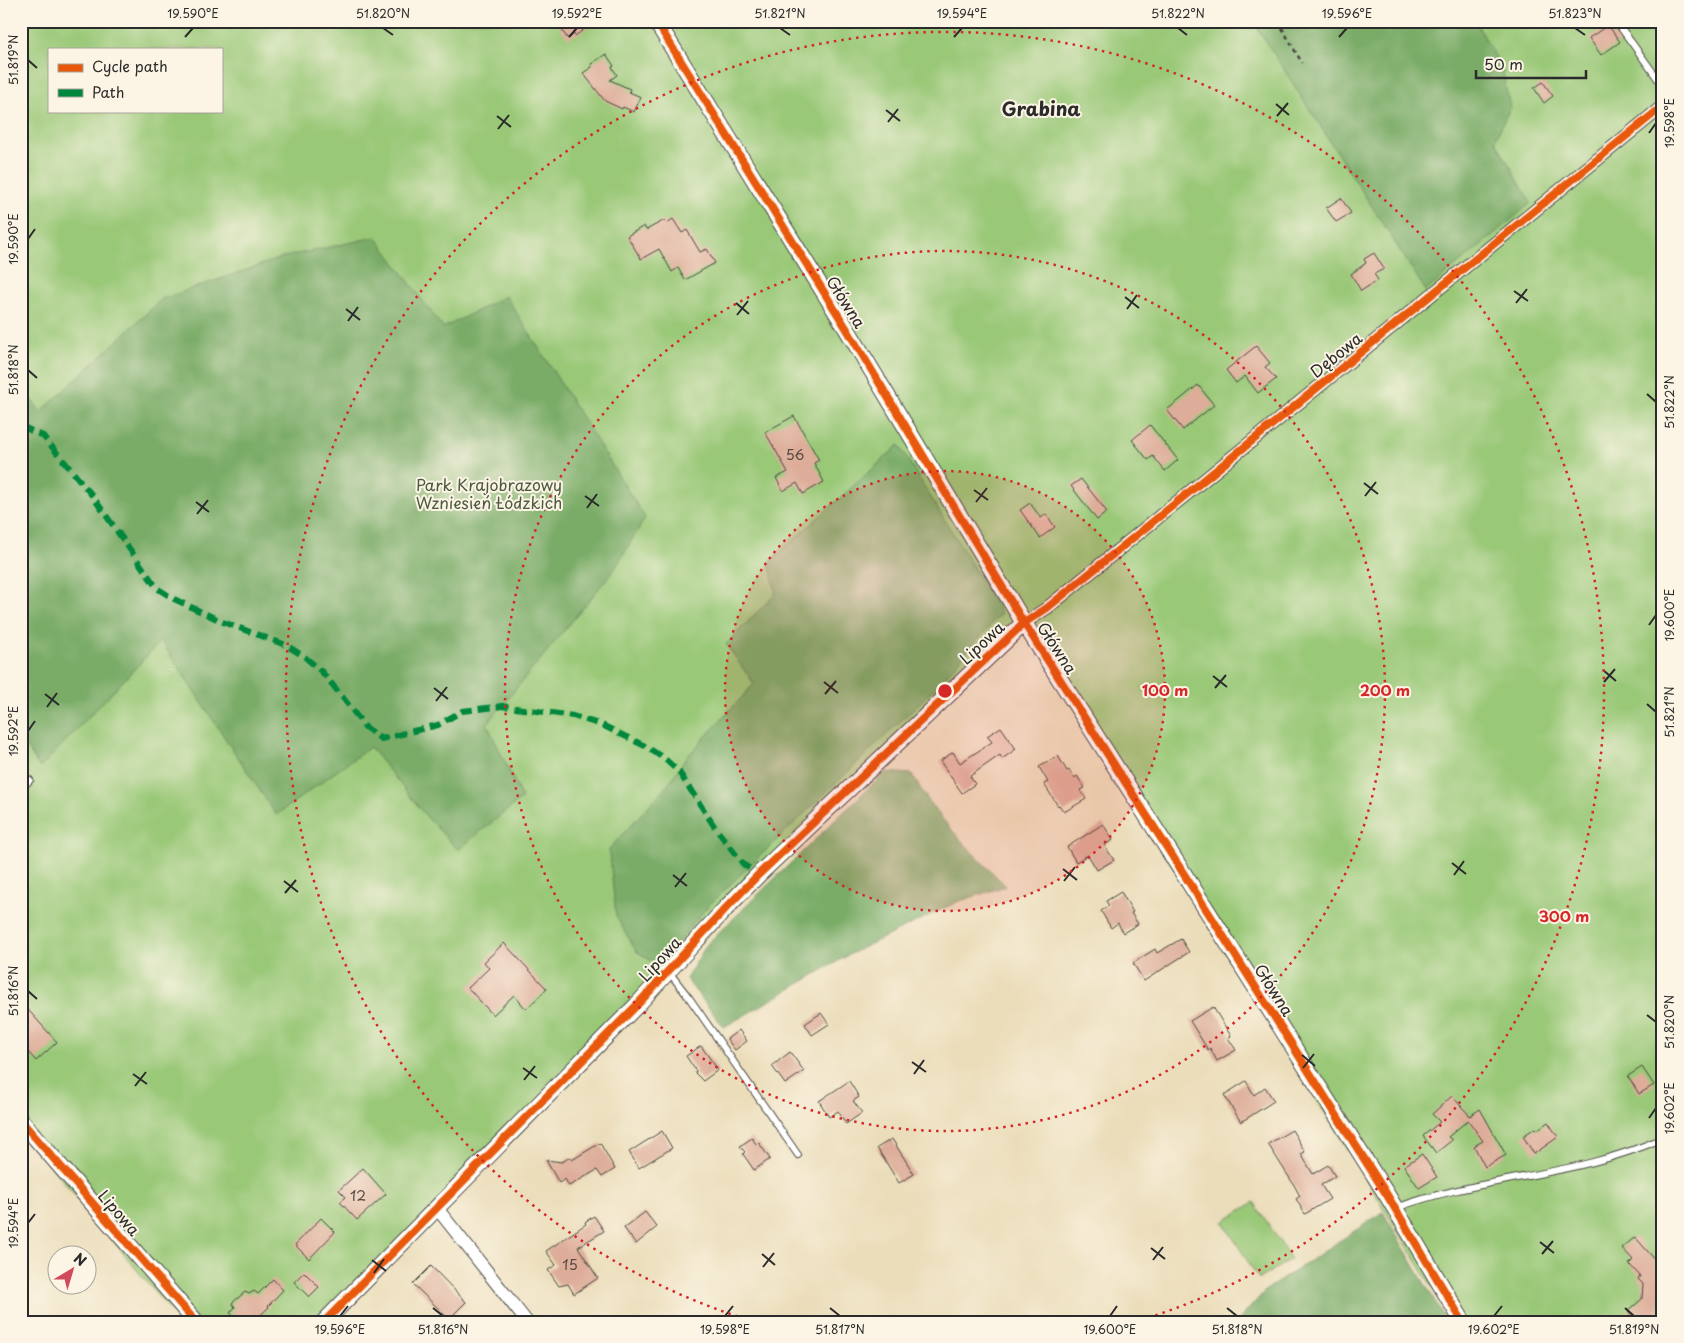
<svg xmlns="http://www.w3.org/2000/svg" width="1684" height="1343" font-family="'Playpen Sans',sans-serif">
<rect width="100%" height="100%" fill="#fcf5e5"/>
<filter id="ink" filterUnits="userSpaceOnUse"><feTurbulence type="fractalNoise" baseFrequency=".02" numOctaves="2"/><feDisplacementMap in="SourceGraphic" scale="10" xChannelSelector="R" yChannelSelector="G"/><feConvolveMatrix kernelMatrix="1 2 1 2 8 2 1 2 1" color-interpolation-filters="sRGB"/></filter>
<filter id="wash" filterUnits="userSpaceOnUse"><feTurbulence type="fractalNoise" baseFrequency=".0096" numOctaves="4" result="noise"/><feDisplacementMap in="SourceGraphic" scale="20" xChannelSelector="R" yChannelSelector="G"/><feGaussianBlur stdDeviation="1.12" result="paint"/><feColorMatrix in="noise" values="0 0 0 0 0 0 0 0 0 0 0 0 0 0 0 0 0 1.4 0 .05"/><feComposite in="paint" operator="in"/></filter>
<g filter="url(#wash)">
<rect width="100%" height="100%" fill="#ebddba"/>
<path fill="#99c877" stroke="#627a51" fill-rule="evenodd" d="M 21,21 L 1663,21 L 1663,1322 L 1454,1322 L 1021,621 L 322,1322 L 180,1322 L 21,1130 ZM 49,49 L 221,49 L 221,111 L 49,111 Z
M 1254,1202 L 1291,1259 L 1259,1279 L 1223,1222 Z"/>
<path fill="#7aac68" stroke="#526c4a" d="M 1253,21 L 1475,21 L 1502,68 L 1510,108 L 1495,140 L 1531,203 L 1426,291 Z
M 376,237 L 443,328 L 506,296 L 645,518 L 614,570 L 487,724 L 522,798 L 458,850 L 425,815 L 370,747 L 276,815 L 161,641 L 40,768 L 21,738 L 21,386 L 41,412 L 162,299 L 284,257 Z
M 899,445 L 1001,613 L 937,686 L 709,905 L 658,965 L 636,951 L 616,916 L 609,849 L 667,786 L 686,758 L 754,684 L 726,644 L 776,593 L 769,562 Z
M 885,772 L 912,774 C 935,817 972,852 1006,886 L 957,902 L 852,953 L 724,1027 L 686,979 L 707,944 Z
M 1383,1212 L 1447,1322 L 1237,1322 L 1266,1290 Z"/>
<g id="blocks">
<path fill="#ddad99" d="M 555,21 L 596,21 L 575,36 L 574,34 L 568,39 Z
M 1608,25 L 1620,42 L 1601,55 L 1589,38 Z
M 606,54 L 614,66 L 612,67 L 617,75 L 610,80 L 630,89 L 629,92 L 641,97 L 634,112 L 623,107 L 622,109 L 605,101 L 583,73 L 592,67 L 591,64 Z
M 1543,82 L 1553,96 L 1544,103 L 1534,88 Z
M 1341,198 L 1351,213 L 1336,222 L 1326,208 Z
M 673,219 L 682,233 L 687,230 L 700,252 L 707,249 L 715,263 L 685,280 L 678,268 L 672,272 L 659,249 L 641,259 L 627,236 L 644,226 L 646,230 L 665,220 L 667,223 Z
M 1374,253 L 1384,269 L 1374,274 L 1378,280 L 1361,291 L 1351,274 L 1366,263 L 1364,259 Z
M 1256,346 L 1270,363 L 1265,367 L 1276,379 L 1258,393 L 1245,376 L 1236,383 L 1226,370 Z
M 1198,385 L 1214,405 L 1183,430 L 1167,410 Z
M 794,416 L 819,460 L 814,463 L 824,482 L 803,494 L 797,483 L 783,491 L 776,478 L 788,472 L 765,432 Z
M 1150,425 L 1178,460 L 1165,471 L 1153,456 L 1148,460 L 1132,440 Z
M 1081,479 L 1107,512 L 1097,520 L 1071,486 Z
M 1030,503 L 1041,518 L 1046,514 L 1055,527 L 1040,538 L 1020,510 Z
M 1001,727 L 1016,749 L 1002,759 L 1000,755 L 970,776 L 975,784 L 962,793 L 940,761 L 953,752 L 960,763 L 992,742 L 987,736 Z
M 1058,756 L 1067,771 L 1069,770 L 1074,778 L 1077,776 L 1085,788 L 1080,790 L 1086,799 L 1064,812 L 1059,805 L 1058,806 L 1044,784 L 1048,782 L 1039,767 Z
M 1103,824 L 1113,840 L 1104,845 L 1114,860 L 1097,870 L 1088,855 L 1076,862 L 1067,847 Z
M 1121,892 L 1133,912 L 1131,913 L 1138,924 L 1123,933 L 1118,923 L 1111,928 L 1101,911 L 1109,906 L 1106,901 Z
M 1181,939 L 1189,952 L 1144,981 L 1133,963 L 1155,949 L 1157,953 Z
M 504,943 L 547,989 L 526,1009 L 514,995 L 493,1015 L 468,988 L 489,968 L 484,962 Z
M 21,1002 L 57,1042 L 36,1061 L 21,1044 Z
M 1213,1007 L 1231,1036 L 1228,1038 L 1236,1050 L 1217,1061 L 1210,1048 L 1208,1050 L 1190,1021 Z
M 821,1013 L 829,1024 L 812,1035 L 805,1024 Z
M 739,1030 L 747,1041 L 735,1050 L 727,1039 Z
M 701,1046 L 718,1070 L 703,1081 L 695,1073 L 696,1071 L 686,1056 Z
M 790,1052 L 804,1071 L 785,1084 L 772,1066 Z
M 1642,1067 L 1654,1085 L 1639,1094 L 1628,1076 Z
M 849,1081 L 859,1097 L 853,1101 L 862,1113 L 846,1124 L 838,1111 L 829,1117 L 819,1101 Z
M 1246,1081 L 1254,1095 L 1265,1087 L 1274,1101 L 1241,1122 L 1224,1095 Z
M 1452,1096 L 1470,1116 L 1480,1109 L 1506,1155 L 1485,1167 L 1474,1146 L 1483,1141 L 1468,1120 L 1448,1137 L 1452,1140 L 1436,1153 L 1423,1136 L 1440,1122 L 1432,1114 Z
M 1548,1122 L 1558,1137 L 1534,1154 L 1523,1136 L 1535,1128 L 1537,1130 Z
M 1292,1130 L 1305,1152 L 1301,1154 L 1313,1174 L 1328,1165 L 1335,1176 L 1321,1185 L 1330,1199 L 1305,1214 L 1296,1199 L 1300,1196 L 1294,1185 L 1268,1144 Z
M 662,1131 L 672,1148 L 639,1168 L 629,1152 Z
M 752,1138 L 756,1144 L 759,1143 L 770,1159 L 754,1170 L 743,1154 L 745,1152 L 740,1146 Z
M 892,1139 L 914,1174 L 899,1183 L 877,1148 Z
M 600,1143 L 615,1169 L 602,1177 L 597,1170 L 569,1186 L 565,1179 L 559,1183 L 546,1160 L 562,1162 L 570,1157 L 572,1160 Z
M 1422,1154 L 1437,1177 L 1419,1188 L 1404,1166 Z
M 363,1168 L 386,1194 L 357,1220 L 340,1202 L 346,1197 L 339,1190 Z
M 645,1212 L 657,1227 L 636,1244 L 624,1228 Z
M 594,1216 L 604,1231 L 578,1247 L 598,1278 L 574,1294 L 568,1284 L 559,1286 L 548,1270 L 556,1265 L 546,1251 L 586,1224 L 585,1222 Z
M 321,1218 L 335,1232 L 309,1259 L 295,1245 Z
M 1635,1237 L 1657,1262 L 1655,1263 L 1663,1271 L 1663,1277 L 1661,1279 L 1660,1308 L 1663,1311 L 1663,1317 L 1657,1322 L 1636,1322 L 1628,1311 L 1642,1299 L 1643,1284 L 1638,1279 L 1640,1276 L 1629,1264 L 1633,1260 L 1622,1248 Z
M 431,1266 L 466,1302 L 449,1319 L 413,1284 Z
M 304,1272 L 319,1287 L 309,1297 L 294,1282 Z
M 273,1279 L 283,1290 L 268,1306 L 269,1307 L 253,1322 L 240,1322 L 230,1313 L 235,1307 L 232,1303 L 245,1292 L 249,1294 L 254,1291 L 258,1294 Z"/>
</g>
</g>
<g filter="url(#ink)">
<use href="#blocks" fill-opacity="0" stroke="#484640" stroke-width="1"/>
<g fill="none" stroke-linecap="round" stroke-linejoin="round">
<defs>
<path id="service" d="M 1616,21 L 1663,86
M 21,789 L 30,780
M 669,972 L 690,999 L 798,1155
M 1396,1208 C 1482,1176 1578,1177 1663,1138"/>
<path id="minor" d="M 1024,623 L 1047,608 L 1663,106
M 436,1207 L 527,1322"/>
<path id="tertiary" d="M 656,21 L 845,326 L 1024,623 L 1208,912 L 1387,1195 L 1463,1322
M 21,1121 L 196,1322
M 324,1322 L 637,1005 L 726,908 L 759,874 L 1024,623"/>
</defs>
<use href="#service" stroke="#484640" stroke-width="8"/>
<use href="#minor" stroke="#484640" stroke-width="14"/>
<use href="#tertiary" stroke="#484640" stroke-width="18"/>
<path stroke="#484640" stroke-width="2.5" stroke-dasharray="4 4" stroke-linecap="butt" d="M 1278,21 L 1302,63"/>
<use href="#service" stroke="#fff" stroke-width="6"/>
<use href="#minor" stroke="#fff" stroke-width="12"/>
<use href="#tertiary" stroke="#fff" stroke-width="16"/>
<path stroke="#00873e" stroke-width="6" stroke-dasharray="12 6" stroke-linecap="butt" d="M 21,426 L 43,436 L 91,494 L 157,588 L 174,599 L 223,622 L 286,645 L 306,658 L 322,672 L 344,699 L 365,727 L 381,739 L 438,725 L 462,711 L 502,706 L 573,716 L 602,725 L 647,747 L 666,760 L 679,772 L 716,829 L 744,865 L 759,874"/>
<defs>
<path id="cycleway" d="M 656,21 L 845,326 L 1024,623 L 1208,912 L 1387,1195 L 1463,1322
M 21,1121 L 196,1322
M 324,1322 L 637,1005 L 726,908 L 759,874 L 1024,623 L 1047,608 L 1663,106"/>
</defs>
<use href="#cycleway" stroke="#fcf5e5" stroke-width="11"/>
<use href="#cycleway" stroke="#e8590c" stroke-width="8"/>
</g>
</g>
<path fill="none" stroke="#2b2b2b" stroke-width="2" d="M 383,28 L 393,35M 780,28 L 790,35M 1178,28 L 1187,35M 1575,28 L 1585,35M 185,37 L 193,28M 569,37 L 577,28M 954,37 L 962,28M 1339,37 L 1347,28M 28,60 L 37,68M 1276,104 L 1289,115M 886,110 L 900,121M 497,116 L 511,127M 1277,116 L 1288,103M 888,122 L 898,109M 498,129 L 509,115M 1649,133 L 1656,123M 28,239 L 35,229M 1514,291 L 1528,301M 1125,297 L 1139,308M 736,303 L 749,314M 1516,303 L 1527,289M 346,309 L 360,320M 1127,309 L 1137,295M 737,315 L 748,301M 348,321 L 358,307M 28,370 L 37,378M 1647,394 L 1656,402M 1364,483 L 1378,494M 974,490 L 988,500M 585,496 L 599,506M 1365,496 L 1376,482M 196,502 L 209,512M 976,502 L 987,488M 587,508 L 597,494M 197,514 L 208,500M 1649,625 L 1656,615M 1603,670 L 1616,681M 1213,676 L 1227,687M 824,682 L 838,693M 1604,682 L 1615,669M 434,688 L 448,699M 1215,688 L 1226,675M 45,694 L 59,705M 825,694 L 836,681M 436,701 L 447,687M 1647,704 L 1656,712M 47,707 L 57,693M 28,731 L 35,721M 1452,863 L 1466,874M 1063,869 L 1077,880M 673,875 L 687,886M 1454,875 L 1464,861M 284,881 L 298,892M 1064,881 L 1075,867M 675,887 L 686,873M 285,893 L 296,880M 28,991 L 37,999M 1647,1015 L 1656,1022M 1302,1055 L 1315,1066M 912,1062 L 926,1072M 523,1068 L 537,1078M 1303,1068 L 1314,1054M 133,1074 L 147,1084M 914,1074 L 924,1060M 524,1080 L 535,1066M 135,1086 L 146,1072M 1649,1118 L 1656,1108M 28,1223 L 35,1214M 1540,1242 L 1554,1253M 1151,1248 L 1165,1259M 762,1254 L 775,1265M 1542,1254 L 1553,1241M 372,1260 L 386,1271M 1153,1260 L 1163,1247M 763,1267 L 774,1253M 374,1273 L 384,1259M 433,1308 L 443,1316M 830,1308 L 840,1316M 1227,1308 L 1237,1316M 1625,1308 L 1634,1316M 340,1316 L 348,1306M 725,1316 L 733,1306M 1110,1316 L 1117,1306M 1494,1316 L 1502,1306"/>
<circle cx="945" cy="691" r="220" fill="#d62828" fill-opacity=".12"/>
<g fill="none" stroke="#d62828" stroke-width="2.5" stroke-dasharray="2.5 5">
<circle cx="945" cy="691" r="220"/>
<circle cx="945" cy="691" r="440"/>
<path d="M752 1321A659 659 0 1 1 1138 1321"/>
</g>
<g text-anchor="middle" stroke-width="4" stroke-linejoin="round" paint-order="stroke">
<g font-size="14" fill="#584c46">
<text x="795" y="460">56</text>
<text x="358" y="1201">12</text>
<text x="570" y="1270">15</text>
</g>
<g font-size="16" fill="#2b2b2b" stroke="#fcf5e5">
<text transform="translate(846 302) rotate(58)" y="6">Główna</text>
<text transform="translate(1336 355) rotate(-39)" y="6">Dębowa</text>
<text transform="translate(982 643) rotate(-43)" y="6">Lipowa</text>
<text transform="translate(1057 648) rotate(57)" y="6">Główna</text>
<text transform="translate(660 959) rotate(-48)" y="6">Lipowa</text>
<text transform="translate(1274 990) rotate(58)" y="6">Główna</text>
<text transform="translate(119 1213) rotate(49)" y="6">Lipowa</text>
</g>
<g font-size="16" fill="#4c5a42" stroke="#fcf5e5">
<text x="489" y="491">Park Krajobrazowy<tspan x="489" dy="18">Wzniesień Łódzkich</tspan></text>
</g>
<g font-size="19" font-weight="bold" fill="#2b2b2b" stroke="#fcf5e5">
<text x="1041" y="116">Grabina</text>
</g>
</g>
<circle cx="945" cy="691" r="8" fill="#d62828" stroke="#fcf5e5" stroke-width="2.5"/>
<g font-size="15" text-anchor="middle" font-weight="bold" fill="#d62828" stroke="#fcf5e5" stroke-width="4" stroke-linejoin="round" paint-order="stroke">
<text x="1165" y="696">100 m</text>
<text x="1385" y="696">200 m</text>
<text x="1564" y="922">300 m</text>
</g>
<rect width="1684" height="1343" fill="none" stroke="#fcf5e5" stroke-width="55"/>
<rect x="48" y="48" width="175" height="65" fill="#fcf5e5" stroke="#a8a49b"/>
<rect x="58" y="64" width="25" height="8" fill="#e8590c" stroke="#a8a49b"/>
<text x="92" y="72" font-size="15" fill="#2b2b2b">Cycle path</text>
<rect x="58" y="89" width="25" height="8" fill="#00873e" stroke="#a8a49b"/>
<text x="92" y="98" font-size="15" fill="#2b2b2b">Path</text>
<g transform="translate(72 1270) rotate(38)"><circle r="24" fill="#fcf5e5" stroke="#a8a49b"/>
<path d="M0-4L9 19L0 12L-9 19Z" fill="#d1495b"/>
<text y="-8" font-size="14" font-weight="bold" text-anchor="middle" fill="#2b2b2b">N</text>
</g>
<path d="M1476 70v8h110v-8" fill="none" stroke="#2b2b2b" stroke-width="2.5"/>
<text x="1484" y="70" font-size="15" fill="#2b2b2b" stroke="#fcf5e5" stroke-width="4" paint-order="stroke">50 m</text>
<rect x="28" y="28" width="1628" height="1288" fill="none" stroke="#2b2b2b" stroke-width="2"/>
<g font-size="12" text-anchor="middle" fill="#2b2b2b">
<text x="193" y="18">19.590°E</text>
<text x="383" y="18">51.820°N</text>
<text x="577" y="18">19.592°E</text>
<text x="780" y="18">51.821°N</text>
<text x="962" y="18">19.594°E</text>
<text x="1178" y="18">51.822°N</text>
<text x="1347" y="18">19.596°E</text>
<text x="1575" y="18">51.823°N</text>
<text transform="translate(14 60) rotate(-90)" y="4">51.819°N</text>
<text transform="translate(1670 123) rotate(-90)" y="4">19.598°E</text>
<text transform="translate(14 239) rotate(-90)" y="4">19.590°E</text>
<text transform="translate(14 370) rotate(-90)" y="4">51.818°N</text>
<text transform="translate(1670 402) rotate(-90)" y="4">51.822°N</text>
<text transform="translate(1670 615) rotate(-90)" y="4">19.600°E</text>
<text transform="translate(1670 712) rotate(-90)" y="4">51.821°N</text>
<text transform="translate(14 731) rotate(-90)" y="4">19.592°E</text>
<text transform="translate(14 991) rotate(-90)" y="4">51.816°N</text>
<text transform="translate(1670 1022) rotate(-90)" y="4">51.820°N</text>
<text transform="translate(1670 1108) rotate(-90)" y="4">19.602°E</text>
<text transform="translate(14 1223) rotate(-90)" y="4">19.594°E</text>
<text x="340" y="1334">19.596°E</text>
<text x="443" y="1334">51.816°N</text>
<text x="725" y="1334">19.598°E</text>
<text x="840" y="1334">51.817°N</text>
<text x="1110" y="1334">19.600°E</text>
<text x="1237" y="1334">51.818°N</text>
<text x="1494" y="1334">19.602°E</text>
<text x="1634" y="1334">51.819°N</text>
</g>
</svg>
